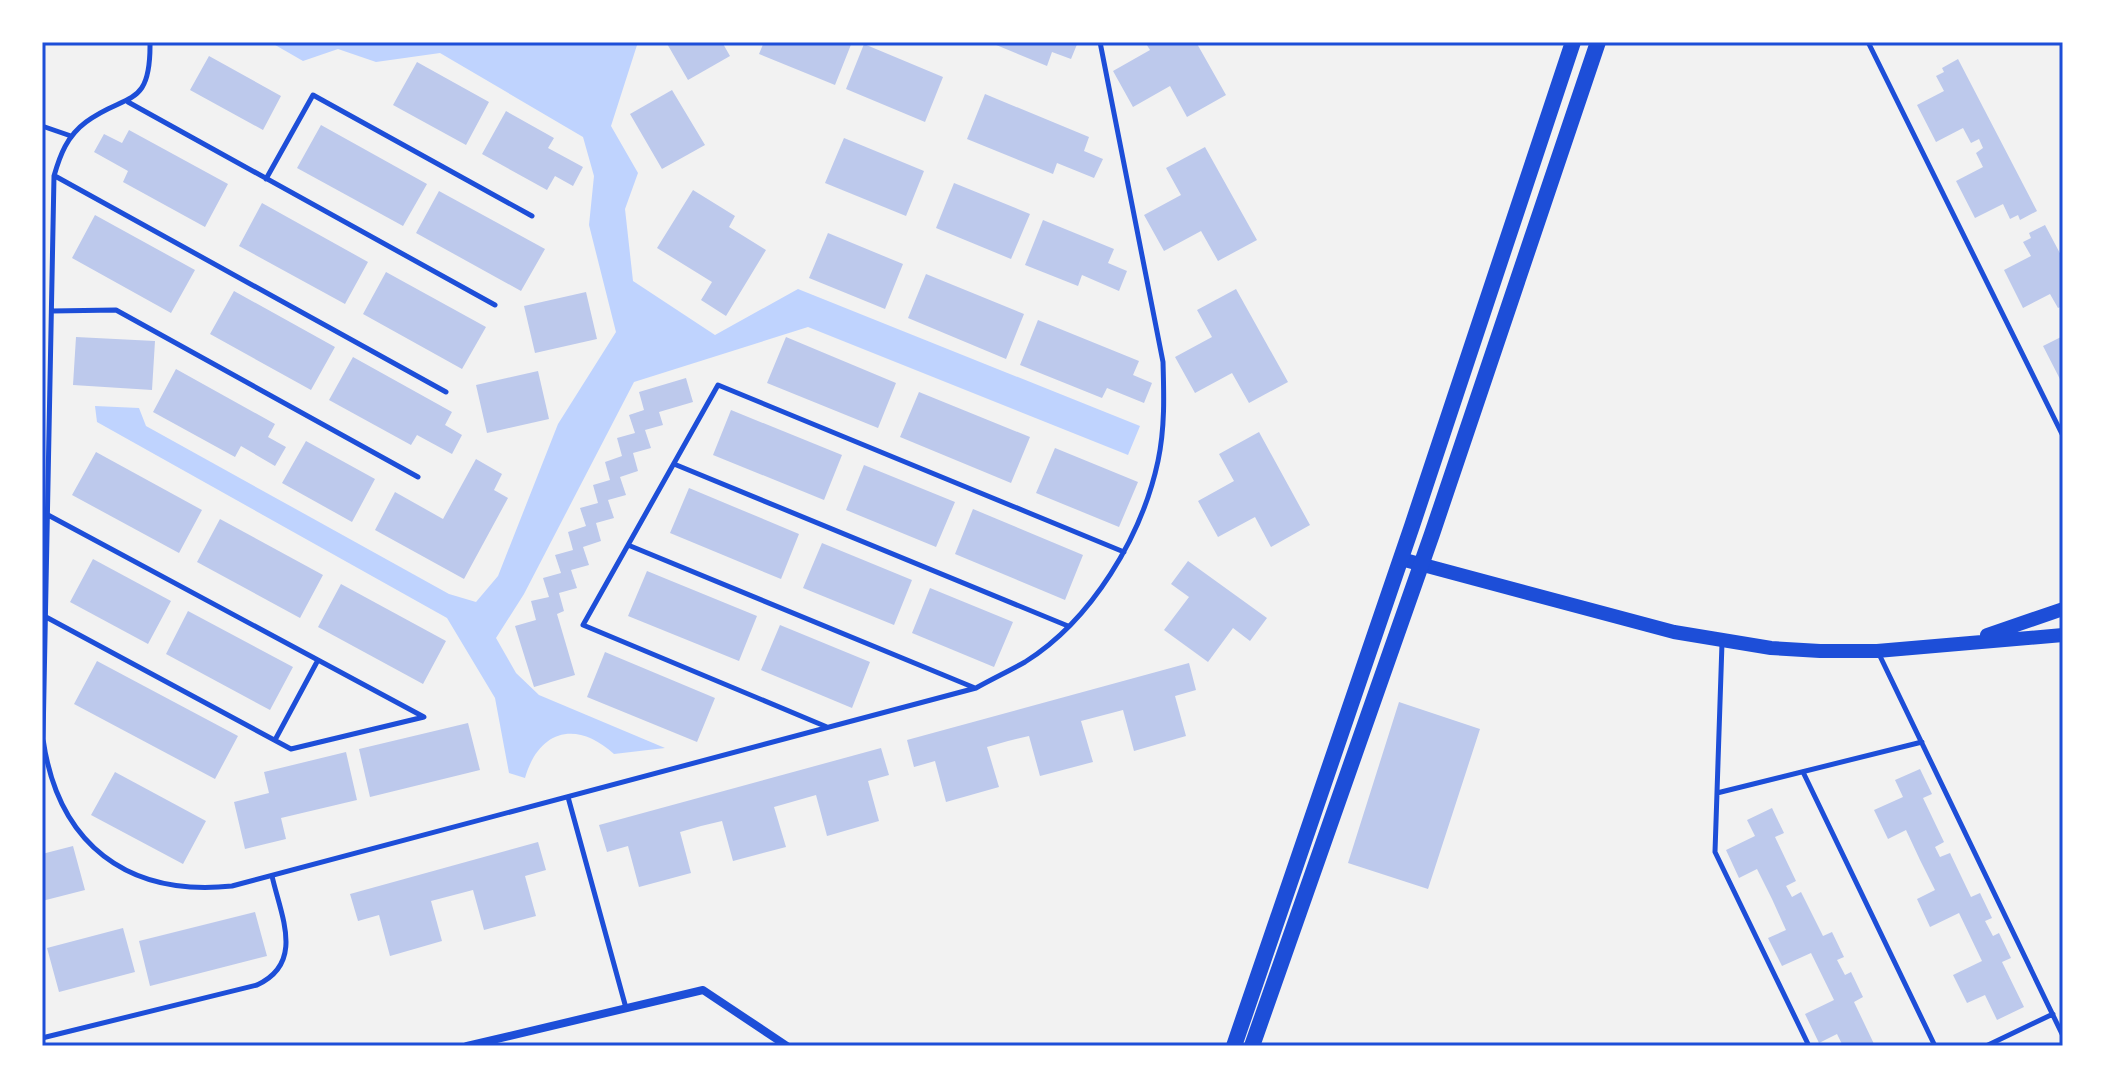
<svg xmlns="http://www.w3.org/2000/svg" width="2105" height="1088" font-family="'Times New Roman',serif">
<rect width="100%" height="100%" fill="#f2f2f2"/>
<path fill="#bfd3fe" d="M 270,42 L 638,42 L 611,126 L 638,173 L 625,209 L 633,281 L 715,335 L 798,289 L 1140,426 L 1128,455 L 808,327 L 634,382 L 524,594 L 496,638 L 516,673 L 539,695 L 665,748 L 614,754 C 577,720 539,729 525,778 L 509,773 L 495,698 L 447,618 L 97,422 L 95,406 L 139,408 L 146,426 L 449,594 L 476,602 L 498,576 L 558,424 L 616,332 L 589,225 L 594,176 L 583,137 L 440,53 L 376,62 L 338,49 L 303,61 Z"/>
<path fill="#bdc9ec" d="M 666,42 L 722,42 L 730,56 L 688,80 Z
M 764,42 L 852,42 L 835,85 L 759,54 Z
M 989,42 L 1078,42 L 1071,59 L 1052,52 L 1047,66 Z
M 1145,42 L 1196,42 L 1226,95 L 1187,117 L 1170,86 L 1133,107 L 1113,71 L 1150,50 Z
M 864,44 L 943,77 L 925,122 L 846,89 Z
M 209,56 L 281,96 L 263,130 L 190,90 Z
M 1958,59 L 2037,211 L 2020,220 L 2018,215 L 2010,219 L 2003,204 L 1975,218 L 1956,181 L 1983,167 L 1976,153 L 1983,148 L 1979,139 L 1971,143 L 1963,128 L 1936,142 L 1917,105 L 1944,91 L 1936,76 L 1944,72 L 1942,68 Z
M 417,62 L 489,102 L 466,145 L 393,105 Z
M 672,90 L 705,145 L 662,169 L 630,114 Z
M 985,94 L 1089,137 L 1084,151 L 1103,159 L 1094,178 L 1057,163 L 1053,174 L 967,139 Z
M 506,111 L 554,138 L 548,148 L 583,167 L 573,186 L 555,176 L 547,190 L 482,154 Z
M 321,125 L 427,184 L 403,226 L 297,168 Z
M 129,130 L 228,184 L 205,227 L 123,182 L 128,171 L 94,152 L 104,134 L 122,143 Z
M 844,138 L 924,171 L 906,216 L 825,183 Z
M 1205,147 L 1257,240 L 1218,261 L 1201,231 L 1164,251 L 1144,215 L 1181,195 L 1166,168 Z
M 954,183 L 1030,214 L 1011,259 L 936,228 Z
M 693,190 L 735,216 L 729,227 L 766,250 L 726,316 L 701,300 L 712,282 L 657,248 Z
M 439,191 L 545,249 L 521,291 L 416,233 Z
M 262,203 L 368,262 L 345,304 L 239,246 Z
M 95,215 L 195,270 L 171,313 L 72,258 Z
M 1043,220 L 1114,249 L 1108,263 L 1127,271 L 1119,291 L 1082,275 L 1078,286 L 1025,265 Z
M 2045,225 L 2063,259 L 2063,306 L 2058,308 L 2050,294 L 2023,308 L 2004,270 L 2031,256 L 2023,242 L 2031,238 L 2029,233 Z
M 828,233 L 903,264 L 885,309 L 809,278 Z
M 386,272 L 486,327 L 462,369 L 363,314 Z
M 926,274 L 1024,314 L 1006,359 L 908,318 Z
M 1236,289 L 1288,382 L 1249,403 L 1232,373 L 1195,393 L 1175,357 L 1212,337 L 1197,310 Z
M 234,291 L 335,347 L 311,390 L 210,334 Z
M 586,292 L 597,339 L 535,353 L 524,306 Z
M 1038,320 L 1139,361 L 1133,375 L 1152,383 L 1144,403 L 1107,388 L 1102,398 L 1020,365 Z
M 2063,336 L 2063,385 L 2043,346 Z
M 76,337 L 155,341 L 152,390 L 73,385 Z
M 786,337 L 896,383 L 878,428 L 767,383 Z
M 353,357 L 452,412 L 445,425 L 462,435 L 452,454 L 417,435 L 411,445 L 329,400 Z
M 176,369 L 275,424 L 268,437 L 286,447 L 275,466 L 241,446 L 235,457 L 153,412 Z
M 538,371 L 549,419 L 487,433 L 476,385 Z
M 686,378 L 693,402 L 659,412 L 663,425 L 645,430 L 651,448 L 633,453 L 638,471 L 620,477 L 626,495 L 608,500 L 614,518 L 596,523 L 601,541 L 583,547 L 589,565 L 571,570 L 577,588 L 559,593 L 564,611 L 557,614 L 575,675 L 534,687 L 515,626 L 536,620 L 531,601 L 549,597 L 543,578 L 561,573 L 555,555 L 573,550 L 568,532 L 586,526 L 580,508 L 598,503 L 593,485 L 610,480 L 605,462 L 622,456 L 617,438 L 635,433 L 629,415 L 644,410 L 639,392 Z
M 919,392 L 1030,437 L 1011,483 L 900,437 Z
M 731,410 L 842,455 L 824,500 L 713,455 Z
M 1259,432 L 1310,525 L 1271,547 L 1255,517 L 1218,537 L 1198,501 L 1234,481 L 1219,454 Z
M 306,441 L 375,479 L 352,522 L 282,483 Z
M 1055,448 L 1138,482 L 1119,527 L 1036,493 Z
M 96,452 L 202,510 L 179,553 L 72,495 Z
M 476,459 L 502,474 L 494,490 L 508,498 L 464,579 L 375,530 L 395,492 L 443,519 Z
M 864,465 L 955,502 L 936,547 L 846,510 Z
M 689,488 L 799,534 L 781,579 L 670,533 Z
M 973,509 L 1083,555 L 1065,600 L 955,554 Z
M 220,519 L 323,575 L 300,618 L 197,562 Z
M 822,543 L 912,580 L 894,625 L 803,588 Z
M 93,559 L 171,601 L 148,644 L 70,602 Z
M 1188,561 L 1267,618 L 1250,641 L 1233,628 L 1208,662 L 1164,630 L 1189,597 L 1171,584 Z
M 647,571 L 757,616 L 739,661 L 628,616 Z
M 341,584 L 446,641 L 423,684 L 318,627 Z
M 930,588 L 1013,622 L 994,667 L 912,633 Z
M 188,611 L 293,667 L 270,710 L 166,654 Z
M 780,625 L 870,662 L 852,708 L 761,670 Z
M 605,652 L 715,698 L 697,742 L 587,697 Z
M 97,661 L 238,736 L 215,779 L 74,704 Z
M 1189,663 L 1196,690 L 1175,696 L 1186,736 L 1134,751 L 1123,710 L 1081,721 L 1093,762 L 1040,776 L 1029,736 L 1008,741 L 987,747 L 999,787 L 946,802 L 935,761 L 914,767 L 907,740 Z
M 1399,702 L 1480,729 L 1428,889 L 1348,863 Z
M 468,723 L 480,770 L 370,797 L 359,749 Z
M 881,748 L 889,775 L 868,781 L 879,821 L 827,836 L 816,795 L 774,807 L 786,847 L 733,861 L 722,821 L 701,826 L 680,832 L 691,873 L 639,887 L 628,846 L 607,852 L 599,825 Z
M 346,752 L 357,800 L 281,818 L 286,839 L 245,849 L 234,802 L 269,793 L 264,772 Z
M 1920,769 L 1932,794 L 1923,798 L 1944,842 L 1935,847 L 1940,857 L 1950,853 L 1971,897 L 1980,893 L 1992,918 L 1985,921 L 1993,936 L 1999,933 L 2011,958 L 2002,962 L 2024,1007 L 1997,1020 L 1985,995 L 1967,1003 L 1953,975 L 1982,961 L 1959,913 L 1930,927 L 1917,899 L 1935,890 L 1920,860 L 1906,830 L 1888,839 L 1874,810 L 1903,797 L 1895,780 Z
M 115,772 L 206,821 L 183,864 L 91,815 Z
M 1772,808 L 1784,833 L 1775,837 L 1796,881 L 1786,886 L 1792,897 L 1801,892 L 1823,936 L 1832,932 L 1844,957 L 1837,960 L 1845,975 L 1851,972 L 1863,997 L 1854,1002 L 1875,1046 L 1843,1046 L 1837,1034 L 1819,1043 L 1805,1014 L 1834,1000 L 1811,953 L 1782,966 L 1768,938 L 1786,930 L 1772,899 L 1757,869 L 1739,878 L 1726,850 L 1755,836 L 1747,820 Z
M 538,842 L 546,870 L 525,876 L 536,916 L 484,930 L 473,890 L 431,901 L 442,941 L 390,956 L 379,915 L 358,921 L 350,894 Z
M 73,846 L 85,890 L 42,901 L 42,854 Z
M 255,912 L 267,956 L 150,986 L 139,941 Z
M 123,928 L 135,972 L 59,992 L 47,948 Z"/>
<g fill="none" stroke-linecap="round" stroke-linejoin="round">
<path stroke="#1d4ed8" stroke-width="5" d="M 150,42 C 151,110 126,92 86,122 C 67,136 60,155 54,176 L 43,739 C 58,844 127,897 232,886 L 976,688 C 992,679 1009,671 1025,662 C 1092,620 1142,536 1158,461 C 1165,428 1164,395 1163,362 L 1100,42
M 1868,42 L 2063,436
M 128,102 L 495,305
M 42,126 L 71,136
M 55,176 L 446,392
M 266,179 L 313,95 L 532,216
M 52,311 L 116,310 L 418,477
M 674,464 L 1068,626
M 628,545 L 975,688
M 46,617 L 291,749 L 424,717 L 48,515
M 1722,643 L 1715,852 L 1809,1046
M 1878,652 L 2063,1036
M 827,727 L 583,625 L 718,385 L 1124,552
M 275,740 L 318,660
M 1803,772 L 1935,1046
M 1717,793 L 1922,742
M 568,797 L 626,1008
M 42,1038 L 257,985 C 305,963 281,916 272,876
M 1986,1046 L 2053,1014"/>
<path stroke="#1d4ed8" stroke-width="8" d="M 467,1046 L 703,990 L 787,1046"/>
<path stroke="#1d4ed8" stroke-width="14" d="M 1401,559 L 1674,632 L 1771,648 L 1820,651 L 1877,651 L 2063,635
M 1987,635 L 2063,609"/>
<path stroke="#1d4ed8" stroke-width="16" d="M 1234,1046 L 1412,526 L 1573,42
M 1252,1046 L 1432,534 L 1598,42"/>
</g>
<rect width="2105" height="1088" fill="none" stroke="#ffffff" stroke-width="88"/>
<rect x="44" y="44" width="2017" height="1000" fill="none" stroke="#1d4ed8" stroke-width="3"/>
</svg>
